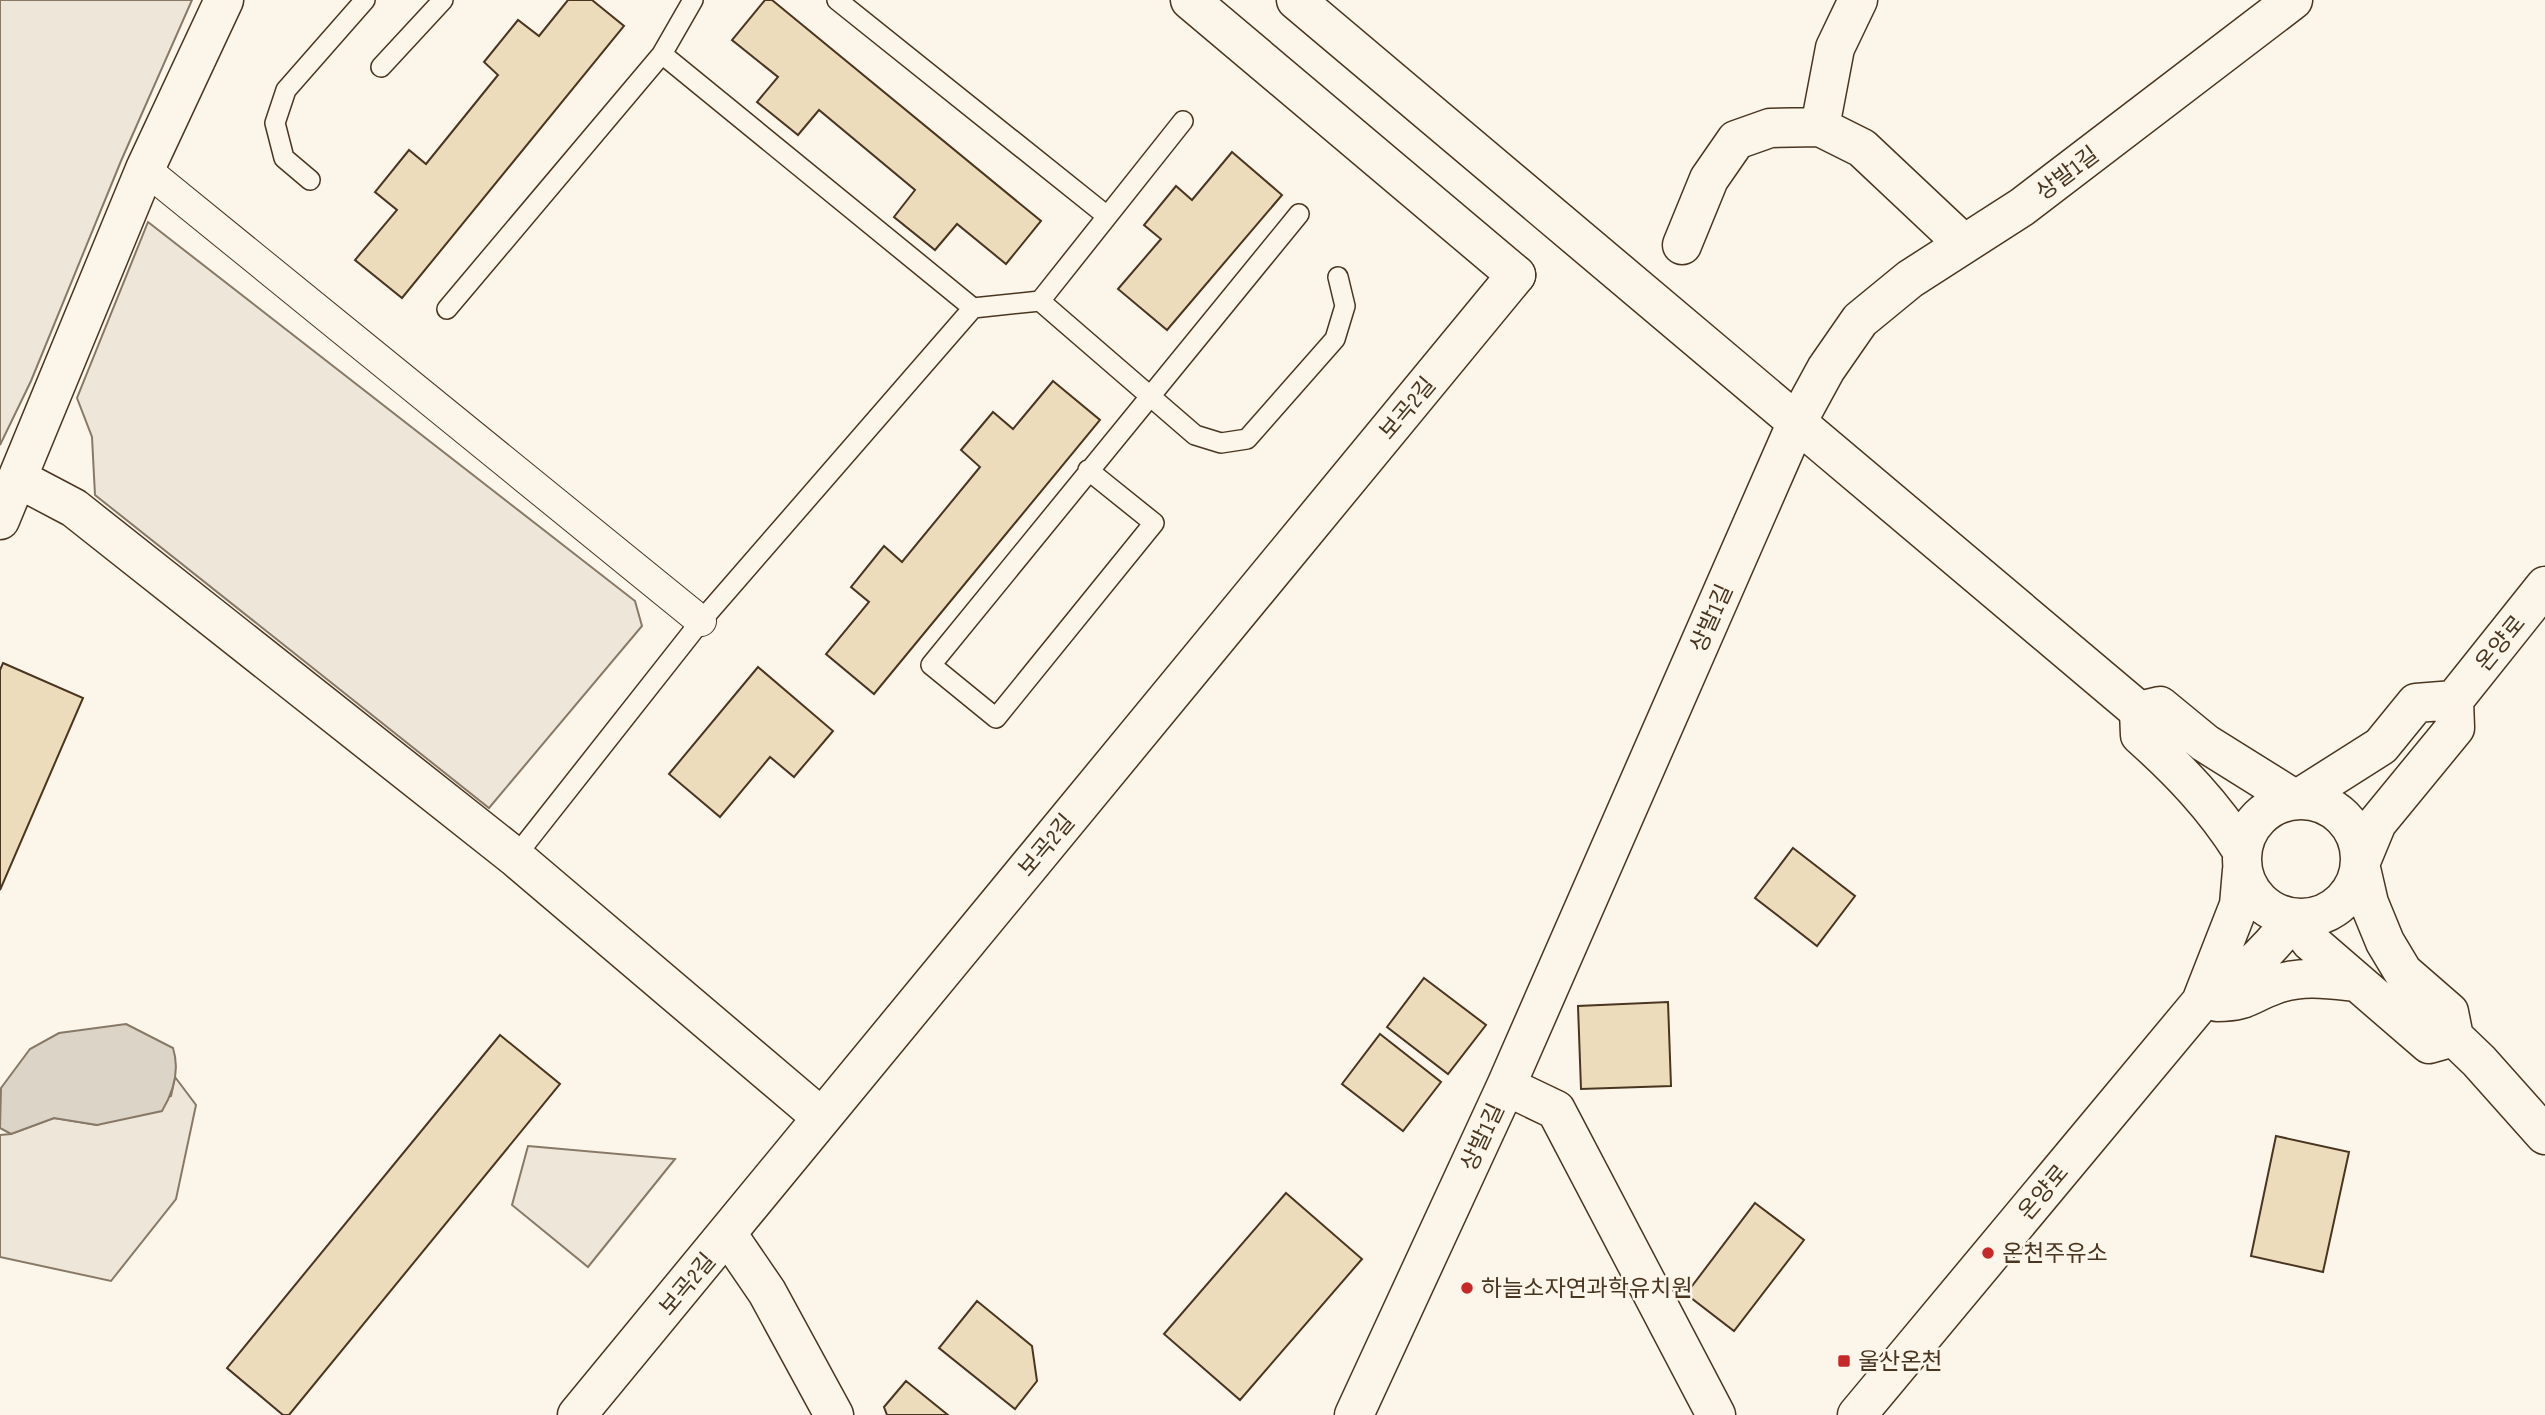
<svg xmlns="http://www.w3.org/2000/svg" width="2545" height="1415" font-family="'Sofia Sans Condensed','Noto Sans KR',sans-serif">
<rect width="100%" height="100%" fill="#fbf6e9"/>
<path fill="#ede6d9" stroke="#887966" stroke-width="2" d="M 0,0 L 192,0 L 121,161 L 31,381 L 0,445 Z
M 148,222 L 635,601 L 642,626 L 489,808 L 95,495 L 92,437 L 77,398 Z
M 175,1077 L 196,1105 L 176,1199 L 111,1281 L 0,1257 L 0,1135 L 11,1134 L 54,1118 L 97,1125 L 171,1096 Z
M 528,1146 L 675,1159 L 588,1267 L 512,1205 Z"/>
<path fill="#dcd4c6" stroke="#887966" stroke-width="2" d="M 126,1024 L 173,1048 C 180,1070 174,1091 162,1111 L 97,1125 L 54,1118 L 11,1134 L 0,1128 L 1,1088 L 30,1049 L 59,1033 Z"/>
<path fill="#ecdcbc" stroke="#4a3520" stroke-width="2" d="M 568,0 L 592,0 L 624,26 L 402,298 L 355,260 L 397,210 L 375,192 L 409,150 L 426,164 L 498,75 L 484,62 L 518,20 L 539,36 Z
M 765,0 L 772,0 L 1041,221 L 1006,264 L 957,224 L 935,250 L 894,217 L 915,190 L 819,110 L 798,135 L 757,102 L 778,77 L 732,40 Z
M 1232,152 L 1282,195 L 1167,330 L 1118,289 L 1161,239 L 1144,225 L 1176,186 L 1192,200 Z
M 1053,381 L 1100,420 L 874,694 L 826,654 L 869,602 L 851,587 L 884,546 L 902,562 L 980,467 L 961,450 L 993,412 L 1013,429 Z
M 3,663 L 83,698 L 0,890 L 0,670 Z
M 758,667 L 833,731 L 794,777 L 770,757 L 720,817 L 669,774 Z
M 1793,848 L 1855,896 L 1817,946 L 1755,898 Z
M 1424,978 L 1486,1025 L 1448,1074 L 1387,1027 Z
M 1668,1002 L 1671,1086 L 1581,1089 L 1578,1006 Z
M 1380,1034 L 1441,1082 L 1403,1131 L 1342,1084 Z
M 500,1035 L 560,1084 L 289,1415 L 283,1415 L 227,1368 Z
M 2276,1136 L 2349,1152 L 2323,1272 L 2251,1256 Z
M 1286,1193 L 1362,1259 L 1240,1400 L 1164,1334 Z
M 1755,1203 L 1804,1240 L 1734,1331 L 1686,1294 Z
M 977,1301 L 1032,1346 L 1037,1381 L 1015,1409 L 939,1348 Z
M 906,1381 L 948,1415 L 887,1415 L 884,1407 Z"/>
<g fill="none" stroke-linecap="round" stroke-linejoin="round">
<defs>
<path id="service" d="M 837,0 L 1107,216
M 662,54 L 973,308
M 381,67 L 443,0
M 310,180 L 284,158 L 275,123 L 286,90 L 365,0
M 1040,301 L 1183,121
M 447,309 L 662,54 L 693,0
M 1088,470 L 1154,523 L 996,718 L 931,665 L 1299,214
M 515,857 L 701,621 L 973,308 L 1040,301 L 1195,435 L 1221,443 L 1247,439 L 1335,339 L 1345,306 L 1338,277"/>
<path id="pedestrian" d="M 145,169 L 701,621"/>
<path id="minor" d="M 1190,0 L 1516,275
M 1296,0 L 2139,711
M 1820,127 L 1835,48 L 1858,0
M 1682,245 L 1709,179 L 1736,140 L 1770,128 L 1820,127 L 1862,148 L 1964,244
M 19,479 L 74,508 L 515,857 L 821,1117
M 0,520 L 145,169 L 224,0
M 1506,1086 L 1556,1110 L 1716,1415
M 728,1235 L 767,1292 L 834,1415
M 1354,1415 L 1506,1086 L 1796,424 L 1826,369 L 1860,320 L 1910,279 L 2022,207 L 2293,0"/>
<path id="tertiary" d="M 577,1415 L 1516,275"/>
<path id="secondary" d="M 2454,700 L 2455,728 L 2377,823 L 2360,864 L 2369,903 L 2385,942 L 2403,972 L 2449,1012 L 2454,1037 L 2479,1061 L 2545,1135
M 2454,700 L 2545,586
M2242 859a59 59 0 1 1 118 0a59 59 0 1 1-118 0Z
M 2242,851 C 2214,806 2179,770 2140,735 L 2139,711 L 2160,706 L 2205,743 L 2296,800 L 2381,746 L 2416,703 L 2454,700
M 2201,1002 C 2238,981 2267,953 2293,919 L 2311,942 L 2429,1044 L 2454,1037
M 2217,1002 C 2247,1002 2249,994 2274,985 C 2301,975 2328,979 2356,982
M 1857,1415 L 2201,1002 L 2239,905 L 2242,870"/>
</defs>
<use href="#service" stroke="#4a3520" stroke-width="22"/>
<use href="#pedestrian" stroke="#4a3520" stroke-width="32"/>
<use href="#minor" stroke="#4a3520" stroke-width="41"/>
<use href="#tertiary" stroke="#4a3520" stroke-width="41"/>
<use href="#secondary" stroke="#4a3520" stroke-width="41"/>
<use href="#service" stroke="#fbf6e9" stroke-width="19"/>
<use href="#pedestrian" stroke="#fbf6e9" stroke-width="30"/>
<use href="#minor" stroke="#fbf6e9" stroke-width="38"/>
<use href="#tertiary" stroke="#fbf6e9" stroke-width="38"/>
<use href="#secondary" stroke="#fbf6e9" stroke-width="38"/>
</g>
<g fill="#c62828" stroke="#fbf6e9" stroke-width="2.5">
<circle cx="1988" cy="1253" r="7"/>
<circle cx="1467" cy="1288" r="7"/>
<rect x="1837" y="1354" width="14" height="14" rx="3.5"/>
</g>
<g text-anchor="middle" stroke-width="5" stroke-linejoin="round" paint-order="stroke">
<g font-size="23" fill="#4a3520" stroke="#fbf6e9">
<text transform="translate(2067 173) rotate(-37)" y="8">상발1길</text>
<text transform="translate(1407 408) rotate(-50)" y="8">보곡2길</text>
<text transform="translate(1711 618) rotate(-66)" y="8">상발1길</text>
<text transform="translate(2500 643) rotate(-51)" y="8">온양로</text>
<text transform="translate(1046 845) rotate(-50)" y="8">보곡2길</text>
<text transform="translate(1482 1137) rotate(-65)" y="8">상발1길</text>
<text transform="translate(2043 1192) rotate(-50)" y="8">온양로</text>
<text transform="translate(687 1284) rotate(-50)" y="8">보곡2길</text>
</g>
<g font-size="23" fill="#4a3520" stroke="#fbf6e9" text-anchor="start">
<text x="2002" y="1261">온천주유소</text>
<text x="1481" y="1296">하늘소자연과학유치원</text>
<text x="1858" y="1369">울산온천</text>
</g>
</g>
</svg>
